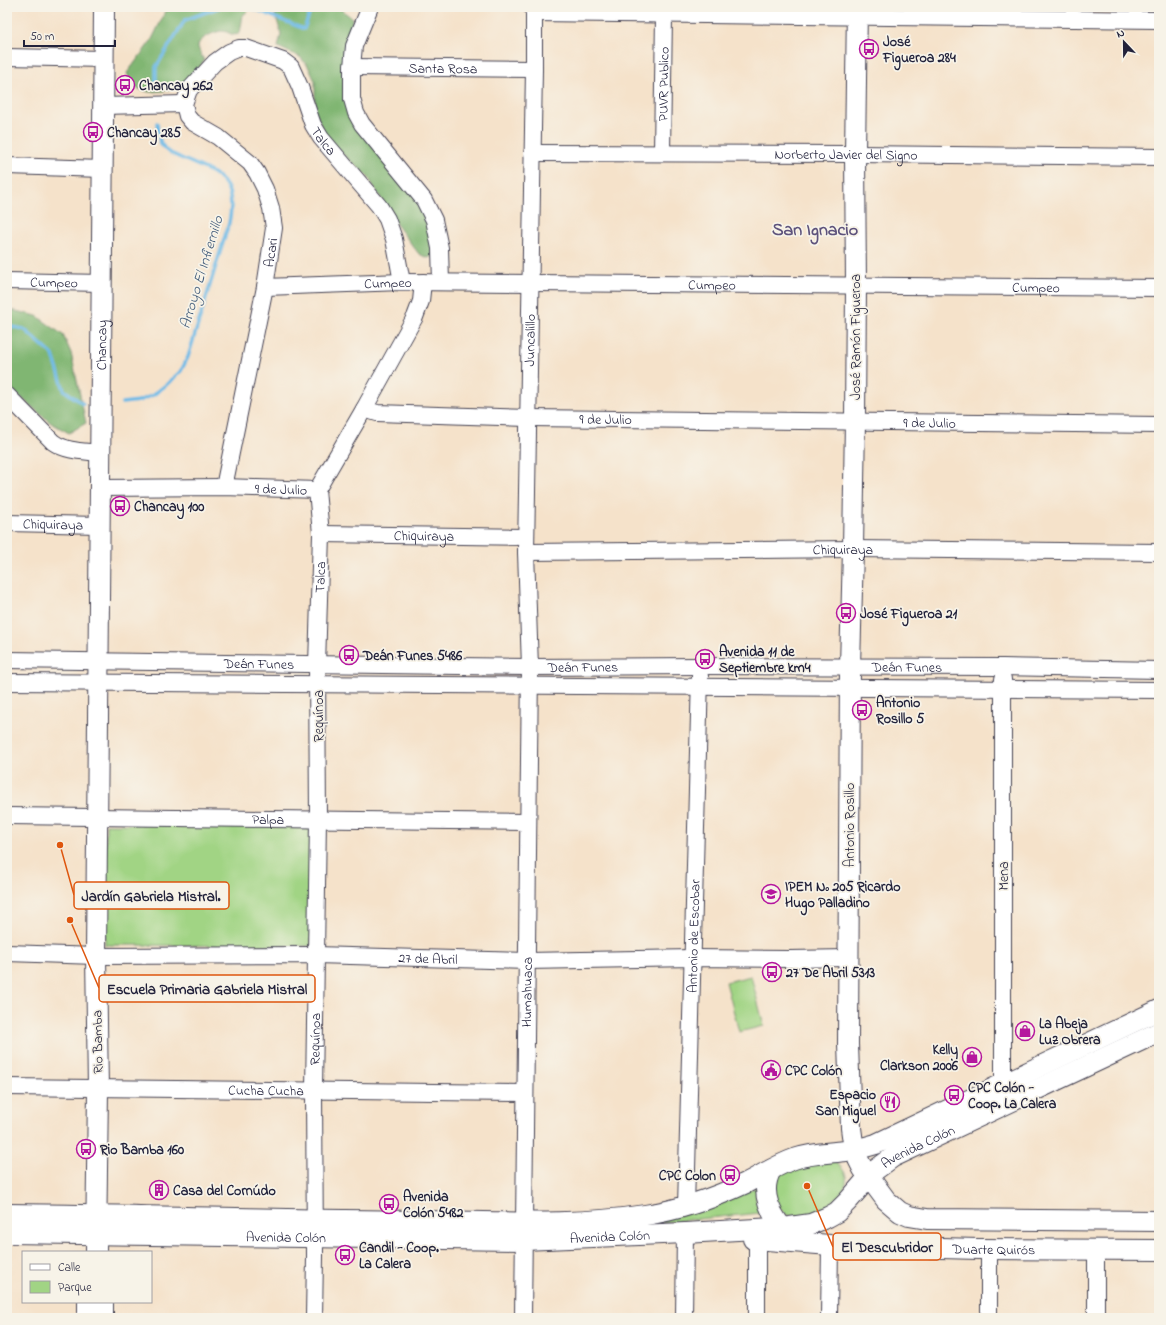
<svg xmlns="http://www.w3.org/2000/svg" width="1166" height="1325" font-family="'Indie Flower',sans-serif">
<rect width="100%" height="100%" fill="#f7f3e8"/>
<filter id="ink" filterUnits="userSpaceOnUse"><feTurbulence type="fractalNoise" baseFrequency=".025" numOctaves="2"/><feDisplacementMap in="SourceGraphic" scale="8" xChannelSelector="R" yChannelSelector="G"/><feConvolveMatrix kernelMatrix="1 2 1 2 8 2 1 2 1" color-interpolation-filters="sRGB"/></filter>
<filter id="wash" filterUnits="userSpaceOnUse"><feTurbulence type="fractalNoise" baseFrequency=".012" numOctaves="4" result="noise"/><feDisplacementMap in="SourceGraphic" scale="16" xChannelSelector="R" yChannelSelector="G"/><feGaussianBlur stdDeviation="0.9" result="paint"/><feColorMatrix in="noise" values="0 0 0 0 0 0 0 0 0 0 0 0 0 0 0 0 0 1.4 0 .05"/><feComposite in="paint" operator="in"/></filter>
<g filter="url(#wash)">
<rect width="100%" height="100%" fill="#f5e2ca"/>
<path fill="#a1d484" stroke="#627b60" d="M 106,824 L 311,825 L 311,946 L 105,945 Z
M 751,976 L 764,1026 L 739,1032 L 726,982 Z
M 834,1162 C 872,1185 812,1224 787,1215 C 782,1213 776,1203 775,1198 C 773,1191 777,1180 778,1173 L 804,1163 Z
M 757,1187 L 756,1200 L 761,1213 L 656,1223 Z"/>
<path fill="#80b672" stroke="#516c56" d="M 168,7 L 253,7 L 243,15 L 240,33 C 233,38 229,31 222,31 C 216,31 200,38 198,45 C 198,50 202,56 204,60 L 196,74 L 181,85 L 165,91 L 149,92 L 133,87 L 127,73 L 151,41 Z
M 257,7 L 338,7 L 352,18 L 352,30 L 345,45 L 343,62 L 345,92 L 427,212 L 433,256 L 428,258 L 419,254 L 396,224 L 368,177 L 327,140 L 315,111 L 315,81 L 308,66 L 300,57 L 278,47 L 281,34 L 275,13 L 268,10 Z
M 7,309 L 37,316 L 63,335 L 71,353 L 86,423 L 69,433 L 51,423 L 7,386 Z"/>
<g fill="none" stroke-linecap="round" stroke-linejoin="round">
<path stroke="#6dbae7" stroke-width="3.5" d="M 249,7 L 304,29 L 312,7
M 156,88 L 156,67 L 185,20 L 220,7
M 7,326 L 24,329 L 53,355 L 64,390 L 83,404
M 122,403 L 139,401 L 153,395 L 166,385 L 181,371 L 188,357 L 229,223 C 238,178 216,174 181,158 C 176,155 168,153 165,149 C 158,142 158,133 157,123"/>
</g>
</g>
<g filter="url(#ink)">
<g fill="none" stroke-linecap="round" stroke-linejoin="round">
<defs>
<g id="minor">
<path d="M 370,7 L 354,46 L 352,67 L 352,99 L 356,113 L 362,124 L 424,200 L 434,220 L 440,248 L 441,282"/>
<path d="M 534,13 L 1159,20"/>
<path d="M 7,57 L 104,59"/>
<path id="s1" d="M 352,67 L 534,69"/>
<path d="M 103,106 L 184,104"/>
<path id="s2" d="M 662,152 L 664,15"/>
<path id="s3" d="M 532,153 L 855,154 L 1159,157"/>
<path d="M 7,166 L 103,169"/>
<path id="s4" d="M 7,281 L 102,283"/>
<path id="s5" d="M 265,287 L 402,282 L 1159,288"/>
<path d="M 7,395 L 53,442 C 67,452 84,451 100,453"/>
<path d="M 364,409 L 415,317 L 421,301 L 423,282"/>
<path id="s6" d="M 224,487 L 265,287 L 274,228 L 271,208 L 265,189 L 257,173 L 250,163 L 218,137 L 192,122 L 187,116 L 184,104 L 189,90 L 215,62 L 229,52 L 239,48 L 246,48 L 283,61 L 291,67 L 300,87 L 313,125 L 321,138 L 379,206 L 387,219 L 394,239 L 402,282"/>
<path id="s7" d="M 100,488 L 224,487 L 317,490 L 364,409 L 377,413 L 529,418 L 1159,425"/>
<path id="s8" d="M 7,523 L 99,525"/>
<path id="s9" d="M 321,534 L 526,537"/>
<path id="s10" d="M 526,552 L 853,549 L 1159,552"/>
<path id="s11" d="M 7,660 L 530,667 L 701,666 L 1003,667 L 1159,670"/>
<path d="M 1003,679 L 1003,1084"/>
<path d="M 7,682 L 1159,690"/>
<path id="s12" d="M 7,816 L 528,822"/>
<path id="s13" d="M 7,953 L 96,956 L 316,955 L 527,961 L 693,958 L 790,959 L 848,958"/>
<path id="s14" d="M 7,1087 L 525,1093"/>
<path id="s15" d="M 686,1207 L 700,676"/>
<path id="s16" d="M 314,1318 L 315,1256 L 314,1091 L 318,819 L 317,665 L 321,534 L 317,490"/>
<path id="s17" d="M 523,1318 L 530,667 L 526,552 L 534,69 L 534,13 L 532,7"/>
<path d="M 684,1318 L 685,1233"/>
<path d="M 757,1318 L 757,1240 L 768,1234"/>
<path d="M 829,1318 L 830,1245"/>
<path d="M 989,1318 L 989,1249"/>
<path d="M 1096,1318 L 1096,1250"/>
</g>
<g id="major">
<path d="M 857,7 L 855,154 L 856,286 L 855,420 L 853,549 L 850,667 L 848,1044 L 851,1128 L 854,1150 L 858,1159 L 863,1169 L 886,1200 L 900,1212 L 909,1216 L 927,1219 L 1159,1221"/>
<path d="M 771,1170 C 758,1194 772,1217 789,1236"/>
<path d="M 7,1214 C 143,1215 279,1220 415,1221 C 491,1221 569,1227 645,1215 C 680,1210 714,1198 746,1183 C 762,1175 777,1165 794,1159 C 811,1153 828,1153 846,1151 C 856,1150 866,1147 876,1144 L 1159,1010"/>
<path id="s18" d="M 7,1233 L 524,1240 L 685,1233 L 790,1227 L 811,1224 L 828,1217 L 837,1212 L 848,1201 L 874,1171 L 893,1157 L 1159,1032"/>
<path id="s19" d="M 753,1239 L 830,1245 L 978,1249 L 1159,1250"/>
<path id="s20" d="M 96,1251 L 98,1089 L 96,956 L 104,7"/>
<path d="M 88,1302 L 88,1318"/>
<path d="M 103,1302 L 103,1318"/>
</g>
</defs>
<use href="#minor" stroke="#423f50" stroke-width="18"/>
<use href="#major" stroke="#423f50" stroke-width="22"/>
<use href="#minor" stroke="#fff" stroke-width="16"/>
<use href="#major" stroke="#fff" stroke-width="20"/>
</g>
</g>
<defs>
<symbol id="bus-ring" viewBox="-11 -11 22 22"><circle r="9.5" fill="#f7f3e8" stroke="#b5179e" stroke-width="1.5"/><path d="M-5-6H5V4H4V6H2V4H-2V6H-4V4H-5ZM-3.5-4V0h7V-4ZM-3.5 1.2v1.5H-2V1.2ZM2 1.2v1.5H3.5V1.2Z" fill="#b5179e"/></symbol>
<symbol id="school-ring" viewBox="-11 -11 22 22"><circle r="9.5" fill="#f7f3e8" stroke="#b5179e" stroke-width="1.5"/><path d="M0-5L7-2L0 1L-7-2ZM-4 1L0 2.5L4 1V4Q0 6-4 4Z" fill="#b5179e"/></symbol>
<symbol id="shop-ring" viewBox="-11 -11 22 22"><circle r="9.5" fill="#f7f3e8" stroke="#b5179e" stroke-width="1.5"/><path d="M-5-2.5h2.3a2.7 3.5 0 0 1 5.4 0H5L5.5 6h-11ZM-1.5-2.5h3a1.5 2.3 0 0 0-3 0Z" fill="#b5179e"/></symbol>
<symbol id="civic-ring" viewBox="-11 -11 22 22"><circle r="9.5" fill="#f7f3e8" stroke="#b5179e" stroke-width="1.5"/><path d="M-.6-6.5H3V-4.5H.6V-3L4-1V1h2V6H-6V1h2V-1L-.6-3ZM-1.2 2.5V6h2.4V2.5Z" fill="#b5179e"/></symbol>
<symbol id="restaurant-ring" viewBox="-11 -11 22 22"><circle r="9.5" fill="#f7f3e8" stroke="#b5179e" stroke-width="1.5"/><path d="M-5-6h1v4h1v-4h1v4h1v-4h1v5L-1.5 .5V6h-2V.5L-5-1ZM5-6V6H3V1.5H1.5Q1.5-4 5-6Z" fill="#b5179e"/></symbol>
<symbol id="building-ring" viewBox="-11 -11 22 22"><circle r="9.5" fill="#f7f3e8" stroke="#b5179e" stroke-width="1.5"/><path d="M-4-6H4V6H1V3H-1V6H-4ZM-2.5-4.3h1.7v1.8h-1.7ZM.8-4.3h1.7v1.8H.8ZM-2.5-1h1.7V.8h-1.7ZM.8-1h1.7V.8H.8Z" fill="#b5179e"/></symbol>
</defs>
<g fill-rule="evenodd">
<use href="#bus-ring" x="858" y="38" width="22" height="22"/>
<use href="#bus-ring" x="114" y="74" width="22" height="22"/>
<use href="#bus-ring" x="82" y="121" width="22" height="22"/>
<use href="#bus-ring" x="109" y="495" width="22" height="22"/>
<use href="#bus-ring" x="835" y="602" width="22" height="22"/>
<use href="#bus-ring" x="338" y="644" width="22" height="22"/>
<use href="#bus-ring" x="694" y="648" width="22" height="22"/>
<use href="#bus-ring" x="851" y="699" width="22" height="22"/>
<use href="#school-ring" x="760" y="883" width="22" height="22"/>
<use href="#bus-ring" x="761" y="961" width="22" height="22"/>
<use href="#shop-ring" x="1014" y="1020" width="22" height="22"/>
<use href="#shop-ring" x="961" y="1046" width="22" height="22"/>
<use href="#civic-ring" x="760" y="1059" width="22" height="22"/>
<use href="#bus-ring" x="943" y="1084" width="22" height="22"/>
<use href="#restaurant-ring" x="879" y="1091" width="22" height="22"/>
<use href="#bus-ring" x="75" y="1138" width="22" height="22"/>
<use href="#bus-ring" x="719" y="1164" width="22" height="22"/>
<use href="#building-ring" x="148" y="1179" width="22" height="22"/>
<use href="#bus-ring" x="378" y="1193" width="22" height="22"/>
<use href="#bus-ring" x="334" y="1244" width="22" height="22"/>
</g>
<g text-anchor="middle" stroke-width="3.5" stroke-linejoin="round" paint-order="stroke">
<g font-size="14" font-weight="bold" fill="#22223b" stroke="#f7f3e8" text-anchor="start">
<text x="883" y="46">José<tspan x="883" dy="16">Figueroa 284</tspan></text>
<text x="139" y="90">Chancay 262</text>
<text x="107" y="137">Chancay 285</text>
<text x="134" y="511">Chancay 100</text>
<text x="860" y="618">José Figueroa 21</text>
<text x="719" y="656">Avenida 11 de<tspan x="719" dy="16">Septiembre km4</tspan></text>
<text x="363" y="660">Deán Funes 5486</text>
<text x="876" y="707">Antonio<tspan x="876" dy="16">Rosillo 5</tspan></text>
<text x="785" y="891">IPEM Nº 205 Ricardo<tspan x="785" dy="16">Hugo Palladino</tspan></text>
<text x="786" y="977">27 De Abril 5313</text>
<text x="1039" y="1028">La Abeja<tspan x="1039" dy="16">Luz Obrera</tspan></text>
<text x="958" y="1054" text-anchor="end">Kelly<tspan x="958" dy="16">Clarkson 2006</tspan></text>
<text x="785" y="1075">CPC Colón</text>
<text x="968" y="1092">CPC Colón -<tspan x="968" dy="16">Coop. La Calera</tspan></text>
<text x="876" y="1099" text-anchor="end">Espacio<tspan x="876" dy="16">San Miguel</tspan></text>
<text x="100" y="1154">Rio Bamba 160</text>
<text x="716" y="1180" text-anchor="end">CPC Colon</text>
<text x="173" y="1195">Casa del Cornúdo</text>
<text x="403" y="1201">Avenida<tspan x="403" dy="16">Colón 5482</tspan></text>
<text x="359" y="1252">Candil - Coop.<tspan x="359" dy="16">La Calera</tspan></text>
</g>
<g font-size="14" fill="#22223b" stroke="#f7f3e8">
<text dy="5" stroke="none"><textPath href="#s1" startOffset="91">Santa Rosa</textPath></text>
<text dy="5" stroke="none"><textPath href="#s2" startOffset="68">PUVR Publico</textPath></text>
<text dy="5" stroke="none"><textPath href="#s6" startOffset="644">Talca</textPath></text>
<text dy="5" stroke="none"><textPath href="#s3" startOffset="314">Norberto Javier del Signo</textPath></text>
<text dy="5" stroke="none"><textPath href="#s6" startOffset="239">Acari</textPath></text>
<text dy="5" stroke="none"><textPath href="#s4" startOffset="47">Cumpeo</textPath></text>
<text dy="5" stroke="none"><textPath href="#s5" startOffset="123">Cumpeo</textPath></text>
<text dy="5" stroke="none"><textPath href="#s5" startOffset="447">Cumpeo</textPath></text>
<text dy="5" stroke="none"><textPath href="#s5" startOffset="771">Cumpeo</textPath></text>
<text transform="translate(855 337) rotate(-90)" y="5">José Ramón Figueroa</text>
<text dy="5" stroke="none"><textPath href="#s17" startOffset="978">Juncalillo</textPath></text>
<text dy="5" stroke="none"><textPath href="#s20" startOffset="906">Chancay</textPath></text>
<text dy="5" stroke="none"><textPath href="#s7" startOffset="553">9 de Julio</textPath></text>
<text dy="5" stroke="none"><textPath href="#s7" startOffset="877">9 de Julio</textPath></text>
<text dy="5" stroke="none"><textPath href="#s7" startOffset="181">9 de Julio</textPath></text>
<text dy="5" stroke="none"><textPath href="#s8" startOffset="46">Chiquiraya</textPath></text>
<text dy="5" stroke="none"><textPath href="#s9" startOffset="103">Chiquiraya</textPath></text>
<text dy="5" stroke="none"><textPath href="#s10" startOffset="317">Chiquiraya</textPath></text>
<text dy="5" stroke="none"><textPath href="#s16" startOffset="741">Talca</textPath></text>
<text dy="5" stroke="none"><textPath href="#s11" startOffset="252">Deán Funes</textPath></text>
<text dy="5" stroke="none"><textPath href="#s11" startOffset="576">Deán Funes</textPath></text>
<text dy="5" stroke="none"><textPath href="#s11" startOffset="900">Deán Funes</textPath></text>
<text transform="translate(318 716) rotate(-90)" y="5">Requínoa</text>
<text dy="5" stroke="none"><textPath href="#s12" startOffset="261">Palpa</textPath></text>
<text transform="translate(849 825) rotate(-90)" y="5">Antonio Rosillo</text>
<text transform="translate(1003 876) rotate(-90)" y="5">Mena</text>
<text dy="5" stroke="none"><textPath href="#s15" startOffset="271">Antonio de Escobar</textPath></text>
<text dy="5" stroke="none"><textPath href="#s13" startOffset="421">27 de Abril</textPath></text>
<text dy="5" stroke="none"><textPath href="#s17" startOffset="326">Humahuaca</textPath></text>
<text dy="5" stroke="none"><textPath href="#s16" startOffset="279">Requínoa</textPath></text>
<text transform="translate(97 1042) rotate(-91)" y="5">Rio Bamba</text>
<text dy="5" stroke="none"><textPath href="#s14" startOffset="259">Cucha Cucha</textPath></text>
<text dy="5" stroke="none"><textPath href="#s18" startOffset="939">Avenida Colón</textPath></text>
<text dy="5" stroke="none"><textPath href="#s18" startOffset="279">Avenida Colón</textPath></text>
<text dy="5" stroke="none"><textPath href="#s18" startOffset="603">Avenida Colón</textPath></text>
<text dy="5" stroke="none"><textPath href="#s19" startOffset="241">Duarte Quirós</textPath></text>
</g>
<g font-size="15" font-style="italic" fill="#3c5777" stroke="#f7f3e8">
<text transform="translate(201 272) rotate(-73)" y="5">Arroyo El Infiernillo</text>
</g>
<g font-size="18" font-weight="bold" fill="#5e537c" stroke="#f7f3e8">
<text x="815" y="235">San Ignacio</text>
</g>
</g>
<path fill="none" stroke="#de560e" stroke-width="1.5" d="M60 845L74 895M70 920L99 988M807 1186L833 1247"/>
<g fill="#de560e" stroke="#f7f3e8" stroke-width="1.5">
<circle cx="60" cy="845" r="4"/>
<circle cx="70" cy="920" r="4"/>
<circle cx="807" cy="1186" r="4"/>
</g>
<g fill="#f7f3e8" stroke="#de560e" stroke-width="1.5">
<rect x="74" y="882" width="155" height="27" rx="4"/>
<rect x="99" y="975" width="216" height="27" rx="4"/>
<rect x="833" y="1233" width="108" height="27" rx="4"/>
</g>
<g font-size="15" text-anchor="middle" font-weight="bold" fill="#22223b">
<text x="151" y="901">Jardín Gabriela Mistral.</text>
<text x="207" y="994">Escuela Primaria Gabriela Mistral</text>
<text x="887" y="1252">El Descubridor</text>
</g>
<rect width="1166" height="1325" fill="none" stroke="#f7f3e8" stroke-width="24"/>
<rect x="22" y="1251" width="130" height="52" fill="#f7f3e8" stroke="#a29fa3"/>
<rect x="30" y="1264" width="20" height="6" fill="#ffffff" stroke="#a29fa3"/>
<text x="58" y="1271" font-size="12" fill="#22223b">Calle</text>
<rect x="30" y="1281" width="20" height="12" fill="#a1d484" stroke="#a29fa3"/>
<text x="58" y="1291" font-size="12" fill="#22223b">Parque</text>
<g transform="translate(1124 42) rotate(338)" stroke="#f7f3e8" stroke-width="3" paint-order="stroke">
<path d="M0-3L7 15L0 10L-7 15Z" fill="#22223b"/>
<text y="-6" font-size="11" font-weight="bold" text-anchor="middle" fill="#22223b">N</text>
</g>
<path d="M24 40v6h91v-6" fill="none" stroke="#22223b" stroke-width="2"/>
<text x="30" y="40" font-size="12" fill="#22223b" stroke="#f7f3e8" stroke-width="3" paint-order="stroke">50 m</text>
</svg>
